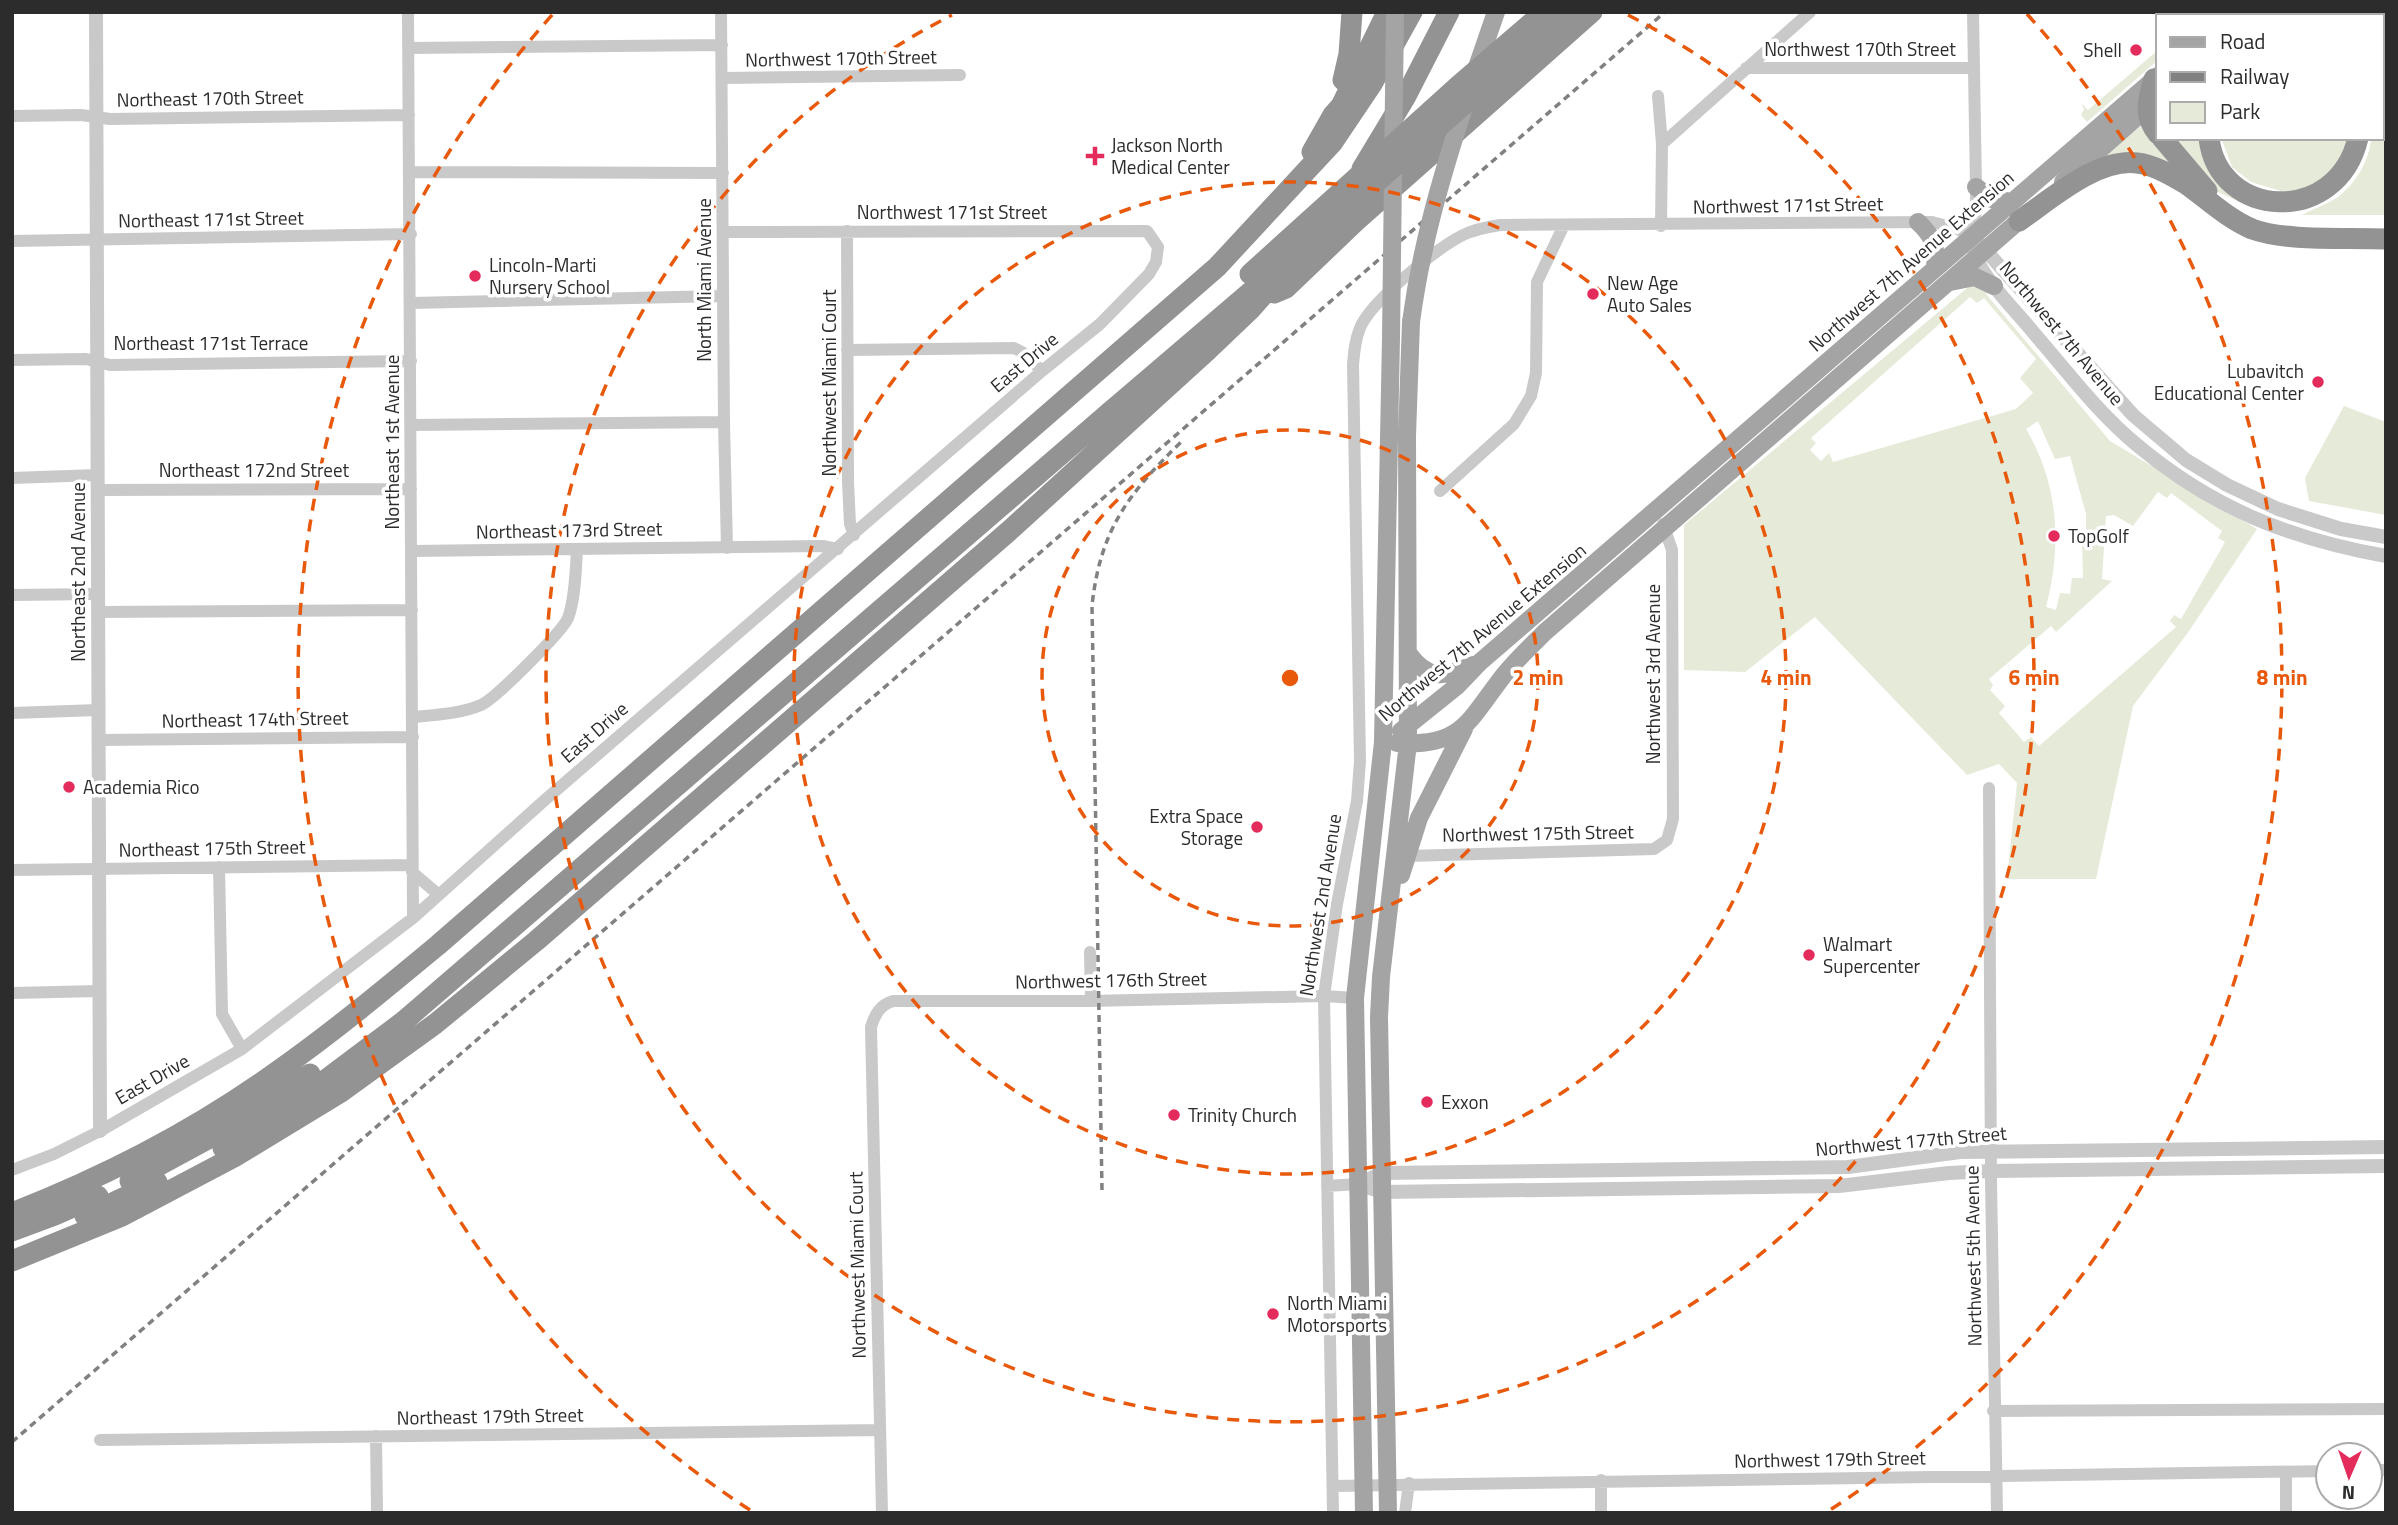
<svg xmlns="http://www.w3.org/2000/svg" width="2398" height="1525" font-family="'Titillium Web',sans-serif">
<rect width="100%" height="100%" fill="#fff"/>
<path fill="#e5ead9" fill-rule="evenodd" d="M 2158,50 L 2158,60 L 2087,122 L 2081,115 L 2084,109 L 2081,103 L 2088,110 Z
M 2382,105 L 2386,109 L 2386,215 L 2302,215 C 2313,209 2327,204 2338,197 C 2355,184 2370,160 2371,138 L 2382,138 Z
M 2141,126 L 2189,179 L 2105,155 Z
M 2172,138 L 2201,138 L 2227,191 L 2256,210 L 2214,190 Z
M 2221,138 L 2348,138 L 2345,155 L 2320,183 L 2303,190 L 2281,191 L 2251,182 L 2232,167 Z
M 1972,284 L 1989,292 L 1986,294 L 2110,441 L 2257,529 L 2189,631 L 2133,706 L 2096,879 L 2007,879 L 2017,783 L 1999,764 L 1967,775 L 1815,617 L 1745,672 L 1684,670 L 1684,525 ZM 1970,297 L 1977,303 L 1984,298 L 2036,359 L 2020,378 L 2033,393 L 2016,409 L 1833,462 L 1829,453 L 1821,461 L 1810,450 L 1816,443 L 1811,438 ZM 2038,421 L 2055,459 L 2070,456 L 2086,514 L 2086,531 L 2082,532 L 2083,578 L 2072,578 L 2070,594 L 2060,593 L 2056,610 L 2046,607 C 2062,546 2059,485 2026,429 ZM 2158,492 L 2167,498 L 2171,493 L 2222,531 L 2218,538 L 2225,542 L 2181,619 L 2174,615 L 2170,621 L 2176,627 L 2039,746 L 2031,737 L 2024,742 L 1999,713 L 2005,706 L 1990,690 L 1993,685 L 1989,679 L 2051,626 L 2056,632 L 2112,581 L 2102,579 L 2106,516 L 2114,515 L 2133,526 Z
M 2344,406 L 2386,422 L 2386,515 L 2309,501 L 2305,478 Z"/>
<g fill="none" stroke-linecap="round" stroke-linejoin="round">
<path stroke="#c9c9c9" stroke-width="12" d="M 408,12 L 413,918
M 721,12 L 724,422 L 727,548
M 408,48 L 722,45
M 1746,68 L 1974,68
M 722,78 L 960,75
M 1658,96 L 1662,144 L 1661,226
M 12,116 L 81,115 L 110,119 L 409,115
M 1662,144 L 1810,12
M 410,172 L 723,173
M 847,231 L 848,482 L 850,524 L 854,535
M 12,241 L 411,234
M 411,303 L 723,296
M 847,350 L 1014,348 L 1022,352 L 1042,371
M 12,360 L 86,359 L 110,365 L 411,361
M 412,425 L 724,422
M 12,478 L 97,475
M 97,490 L 411,489
M 1440,491 L 1514,424 L 1531,396 L 1536,373 L 1537,282 L 1564,225
M 411,551 L 824,546 L 838,549
M 12,595 L 98,594
M 98,612 L 412,610
M 12,713 L 98,710
M 413,717 C 435,715 460,714 481,705 C 495,699 562,632 568,618 C 575,600 576,569 577,549
M 98,740 L 413,737
M 1989,788 L 1991,1182 L 1997,1513
M 1407,856 L 1654,849 L 1667,840 L 1673,819 L 1672,550 L 1663,524
M 219,867 L 222,1014 L 242,1049
M 12,870 L 412,865
M 412,872 L 439,895
M 1090,952 L 1091,1001
M 12,993 L 99,991
M 12,1170 L 54,1154 L 100,1131 L 242,1049 L 413,918 L 546,799 L 1042,371 L 1100,324 L 1149,274 L 1156,262 L 1158,247 L 1147,231 L 723,232
M 1327,1186 L 1358,1184
M 1993,1411 L 2386,1409
M 376,1436 L 377,1513
M 100,1440 L 880,1430
M 2370,1470 L 2386,1470
M 2286,1472 L 2286,1513
M 1601,1480 L 1601,1513
M 1333,1486 L 2328,1471
M 882,1513 L 871,1027 C 875,1014 880,1005 893,1001 L 1089,1001 L 1324,996 L 1355,998
M 1333,1513 L 1324,996 L 1337,904 L 1357,801 L 1360,761 L 1353,365 C 1354,352 1355,340 1360,328 C 1371,301 1437,248 1463,235 C 1475,229 1487,227 1500,225 L 1932,222 L 1955,228 L 1971,236 L 1976,211 L 1976,187 L 1973,12
M 1405,1513 L 1409,1483"/>
<path stroke="#c9c9c9" stroke-width="14" d="M 96,12 L 100,1131
M 1979,243 L 2133,415 L 2186,460 L 2227,485 L 2278,509 L 2341,529 L 2386,537
M 1974,251 C 1979,275 2017,312 2033,332 C 2066,370 2098,413 2137,445 C 2212,508 2290,539 2386,556
M 1358,1184 L 1382,1173 L 1848,1167 L 1960,1152 L 2386,1147
M 1358,1184 L 1382,1192 L 1839,1186 L 1949,1173 L 1991,1171 L 2386,1166"/>
<path stroke="#a4a4a4" stroke-width="18" d="M 2226,16 L 2230,12
M 1475,73 L 1496,12
M 2063,182 L 2155,101
M 1976,187 L 1992,199 L 2012,202
M 1918,222 C 1933,236 1937,246 1935,267
M 1950,282 L 1975,277 L 1994,286
M 1408,653 C 1428,681 1444,677 1473,665
M 1401,731 L 1457,686 L 1479,663 L 2158,76
M 1397,743 C 1463,747 1468,721 1504,675 C 1516,660 1531,646 1545,632 L 2029,212
M 1401,875 L 1419,818 L 1464,729
M 1364,1513 L 1355,998 L 1383,742 L 1391,338
M 1388,1513 L 1379,1017 L 1381,977 L 1408,743 L 1407,436 L 1411,322"/>
<path stroke="#939393" stroke-width="21" d="M 2314,12 L 2317,16
M 2335,12 L 2338,16
M 2259,16 L 2263,12
M 2382,66 L 2386,70
M 2154,79 C 2148,100 2143,116 2158,134
M 1343,80 L 1349,54 L 1352,12
M 2382,91 L 2386,96
M 2162,138 L 2207,191
M 2209,138 C 2218,219 2337,227 2358,138
M 1312,152 L 1333,115 L 1341,106 L 1387,12
M 1362,169 L 1406,96 L 1449,12
M 2019,221 C 2051,199 2097,158 2137,163 C 2154,165 2171,175 2186,184 C 2207,199 2228,219 2252,229 C 2287,242 2348,237 2386,239
M 1274,293 L 1286,288 L 1355,222 L 1592,12
M 223,1148 L 307,1094 L 404,1021 L 1110,412
M 130,1181 L 215,1135 L 310,1074
M 12,1213 C 104,1177 194,1131 275,1073 C 332,1033 385,989 438,945 L 1217,267 L 1333,142 L 1372,84 L 1412,12
M 85,1216 L 157,1182
M 12,1231 L 55,1215 L 98,1196
M 12,1261 L 122,1216 L 234,1157 L 341,1092 L 435,1024 L 536,941 L 1009,531 L 1208,350 L 1250,310 L 1283,273"/>
<path stroke="#818181" stroke-width="3.5" stroke-dasharray="7 5" stroke-linecap="butt" d="M 1102,1190 L 1092,606 C 1100,530 1128,494 1181,442
M 12,1442 L 1665,12"/>
<path stroke="#a4a4a4" stroke-width="18" d="M 1411,322 C 1421,247 1440,182 1463,110
M 1391,338 L 1395,12"/>
<path stroke="#939393" stroke-width="21" d="M 1250,274 L 1457,87 L 1544,12
M 1110,412 L 1309,242 L 1568,12"/>
</g>
<g fill="none" stroke="#e8590c" stroke-width="3.5" stroke-dasharray="12 9">
<circle cx="1290" cy="678" r="248"/>
<circle cx="1290" cy="678" r="496"/>
<path d="M1628 15A744 744 0 1 1 952 15"/>
<path d="M750 1510A992 992 0 0 1 553 14M2027 14A992 992 0 0 1 1830 1510"/>
</g>
<g fill="#e42c5c" stroke="#fff" stroke-width="2.5">
<circle cx="2136" cy="50" r="7"/>
<path d="M1091.5 145.5h7v7h7v7h-7v7h-7v-7h-7v-7h7z"/>
<circle cx="475" cy="276" r="7"/>
<circle cx="1593" cy="294" r="7"/>
<circle cx="2318" cy="382" r="7"/>
<circle cx="2054" cy="536" r="7"/>
<circle cx="69" cy="787" r="7"/>
<circle cx="1257" cy="827" r="7"/>
<circle cx="1809" cy="955" r="7"/>
<circle cx="1427" cy="1102" r="7"/>
<circle cx="1174" cy="1115" r="7"/>
<circle cx="1273" cy="1314" r="7"/>
</g>
<g text-anchor="middle" stroke-width="7" stroke-linejoin="round" paint-order="stroke">
<g font-size="19" fill="#2c2c2c" stroke="#fff">
<text x="1860" y="56">Northwest 170th Street</text>
<text transform="translate(841 58) rotate(-1)" y="7">Northwest 170th Street</text>
<text transform="translate(210 98) rotate(-1)" y="7">Northeast 170th Street</text>
<text transform="translate(1788 205) rotate(-1)" y="7">Northwest 171st Street</text>
<text x="952" y="219">Northwest 171st Street</text>
<text transform="translate(211 219) rotate(-1)" y="7">Northeast 171st Street</text>
<text transform="translate(1911 261) rotate(-41)" y="7">Northwest 7th Avenue Extension</text>
<text transform="translate(704 280) rotate(-90)" y="7">North Miami Avenue</text>
<text transform="translate(2062 333) rotate(50)" y="7">Northwest 7th Avenue</text>
<text x="211" y="350">Northeast 171st Terrace</text>
<text transform="translate(1024 362) rotate(-40)" y="7">East Drive</text>
<text transform="translate(829 383) rotate(-90)" y="7">Northwest Miami Court</text>
<text transform="translate(392 442) rotate(-90)" y="7">Northeast 1st Avenue</text>
<text x="254" y="477">Northeast 172nd Street</text>
<text transform="translate(569 530) rotate(-1)" y="7">Northeast 173rd Street</text>
<text transform="translate(78 572) rotate(-90)" y="7">Northeast 2nd Avenue</text>
<text transform="translate(1482 632) rotate(-40)" y="7">Northwest 7th Avenue Extension</text>
<text transform="translate(1653 674) rotate(-90)" y="7">Northwest 3rd Avenue</text>
<text transform="translate(255 719) rotate(-1)" y="7">Northeast 174th Street</text>
<text transform="translate(594 732) rotate(-41)" y="7">East Drive</text>
<text transform="translate(1538 833) rotate(-1)" y="7">Northwest 175th Street</text>
<text transform="translate(212 848) rotate(-1)" y="7">Northeast 175th Street</text>
<text transform="translate(1320 905) rotate(-81)" y="7">Northwest 2nd Avenue</text>
<text transform="translate(1111 980) rotate(-1)" y="7">Northwest 176th Street</text>
<text transform="translate(152 1079) rotate(-30)" y="7">East Drive</text>
<text transform="translate(1911 1141) rotate(-5)" y="7">Northwest 177th Street</text>
<text transform="translate(1973 1256) rotate(-91)" y="7">Northwest 5th Avenue</text>
<text transform="translate(857 1265) rotate(-91)" y="7">Northwest Miami Court</text>
<text transform="translate(490 1416) rotate(-1)" y="7">Northeast 179th Street</text>
<text transform="translate(1830 1459) rotate(-1)" y="7">Northwest 179th Street</text>
</g>
<g font-size="19" fill="#2c2c2c" stroke="#fff" text-anchor="start">
<text x="2122" y="57" text-anchor="end">Shell</text>
<text x="1111" y="152">Jackson North<tspan x="1111" dy="22">Medical Center</tspan></text>
<text x="489" y="272">Lincoln-Marti<tspan x="489" dy="22">Nursery School</tspan></text>
<text x="1607" y="290">New Age<tspan x="1607" dy="22">Auto Sales</tspan></text>
<text x="2304" y="378" text-anchor="end">Lubavitch<tspan x="2304" dy="22">Educational Center</tspan></text>
<text x="2068" y="543">TopGolf</text>
<text x="83" y="794">Academia Rico</text>
<text x="1243" y="823" text-anchor="end">Extra Space<tspan x="1243" dy="22">Storage</tspan></text>
<text x="1823" y="951">Walmart<tspan x="1823" dy="22">Supercenter</tspan></text>
<text x="1441" y="1109">Exxon</text>
<text x="1188" y="1122">Trinity Church</text>
<text x="1287" y="1310">North Miami<tspan x="1287" dy="22">Motorsports</tspan></text>
</g>
</g>
<circle cx="1290" cy="678" r="10" fill="#e8590c" stroke="#fff" stroke-width="3.5"/>
<g font-size="21" text-anchor="middle" font-weight="bold" fill="#e8590c" stroke="#fff" stroke-width="7" stroke-linejoin="round" paint-order="stroke">
<text x="1538" y="685">2 min</text>
<text x="1786" y="685">4 min</text>
<text x="2034" y="685">6 min</text>
<text x="2282" y="685">8 min</text>
</g>
<rect width="2398" height="1525" fill="none" stroke="#2c2c2c" stroke-width="28"/>
<rect x="2156" y="14" width="228" height="126" fill="#ffffff" stroke="#ababab" stroke-width="2"/>
<rect x="2170" y="37" width="35" height="10" fill="#a4a4a4" stroke="#ababab" stroke-width="2"/>
<text x="2220" y="49" font-size="21" fill="#2c2c2c">Road</text>
<rect x="2170" y="72" width="35" height="10" fill="#818181" stroke="#ababab" stroke-width="2"/>
<text x="2220" y="84" font-size="21" fill="#2c2c2c">Railway</text>
<rect x="2170" y="102" width="35" height="21" fill="#e5ead9" stroke="#ababab" stroke-width="2"/>
<text x="2220" y="119" font-size="21" fill="#2c2c2c">Park</text>
<g transform="translate(2349 1476) rotate(182)"><circle r="33" fill="#ffffff" stroke="#ababab" stroke-width="2"/>
<path d="M0-5L12 26L0 18L-12 26Z" fill="#e42c5c"/>
<text y="-10" font-size="19" font-weight="bold" text-anchor="middle" fill="#2c2c2c">N</text>
</g>
</svg>
